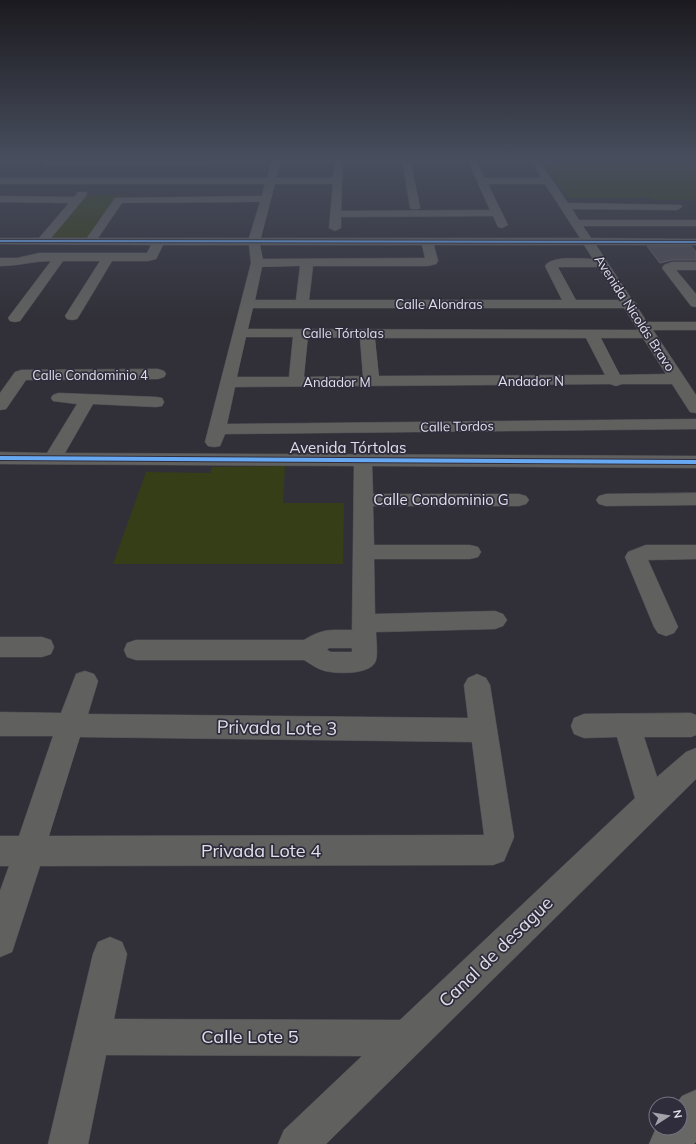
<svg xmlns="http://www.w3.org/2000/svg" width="696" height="1144" font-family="Mulish,sans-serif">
<rect width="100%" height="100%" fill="#313038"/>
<path fill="#353e16" d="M 542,159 L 691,159 L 696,163 L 696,200 L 654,200 L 652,198 L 568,198 Z
M 84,195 L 125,195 L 89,239 L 50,239 Z
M 285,466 L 283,503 L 344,503 L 343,564 L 113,564 L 146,472 L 210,473 L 212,467 Z"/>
<path fill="#4c4b52" stroke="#605f67" d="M 647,246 L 691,246 L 696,252 L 696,260 L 672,260 L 660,263 Z"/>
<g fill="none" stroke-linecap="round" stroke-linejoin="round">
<defs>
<path id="minor" d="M 47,159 L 213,159 L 215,161 L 210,164 L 44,164 L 42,162 Z
M 273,159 L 281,159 L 276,178 L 333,178 L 335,159 L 343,159 L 341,211 L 490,210 L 467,159 L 475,159 L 485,178 L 542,178 L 530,159 L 538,159 L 568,203 L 681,205 L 682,207 L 677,210 L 572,209 L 579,220 L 696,220 L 696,226 L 583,226 L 591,238 L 696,239 L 696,245 L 596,245 L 633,301 L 637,304 L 636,305 L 647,322 L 696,322 L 696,330 L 653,330 L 696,395 L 696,413 L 690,412 L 672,384 L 622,384 L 616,386 L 610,384 L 235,387 L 227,424 L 696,419 L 696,429 L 225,434 L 220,446 L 214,447 L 208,446 L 205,442 L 251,263 L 249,245 L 163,245 L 156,259 L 148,261 L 112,261 L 79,316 L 77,319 L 72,320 L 67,319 L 65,316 L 100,261 L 63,261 L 20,321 L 15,322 L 10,321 L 8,318 L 51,261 C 34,261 18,266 0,266 L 0,258 L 17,258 L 39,253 L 147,253 L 151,245 L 0,244 L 0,238 L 39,238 L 69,203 L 0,202 L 0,196 L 74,197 L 78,192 L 86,192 L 87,194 L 86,196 L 51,238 L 87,238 L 115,198 L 262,196 L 265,184 L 0,184 L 0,178 L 267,178 ZM 275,184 L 333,184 L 329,228 L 335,231 L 341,228 L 341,217 L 493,216 L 498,227 L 502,228 L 508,225 L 488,184 L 545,184 L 580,238 L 261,238 ZM 260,202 L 249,238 L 98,238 L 122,203 ZM 260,245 L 422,245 L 425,258 L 263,259 ZM 434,245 L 584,245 L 593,259 C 580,259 552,255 545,266 L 562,300 L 309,300 L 313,266 L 428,266 L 436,264 L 438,261 ZM 300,266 L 296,300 L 255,300 L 262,267 ZM 558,267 L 598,267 L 619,300 L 576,300 ZM 253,308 L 624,308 L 638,330 L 248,329 ZM 246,337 L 293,337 L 289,377 L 237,377 ZM 308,337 L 360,338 L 363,376 L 304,377 ZM 375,338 L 586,338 L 605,375 L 379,376 ZM 601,338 L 643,338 L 666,374 L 620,375 Z
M 402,159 L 410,159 L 420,207 L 419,209 L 411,209 L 410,207 Z
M 672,262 L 696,262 L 696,270 L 676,270 L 696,294 L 696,307 L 691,306 L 662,268 L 664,265 Z
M 158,369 L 164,371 L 166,374 L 164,377 L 158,379 L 26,380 L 6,409 L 0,410 L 0,393 L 15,372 L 21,370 Z
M 59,393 L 156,397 L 162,398 L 164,402 L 162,406 L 156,407 L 93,404 L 65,453 L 696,456 L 696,468 L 372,466 L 373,494 L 519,494 L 526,496 L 529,500 L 526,504 L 519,506 L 373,506 L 374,545 L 470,545 L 478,547 L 481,552 L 478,557 L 470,559 L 374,559 L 375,614 L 495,611 L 503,614 L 507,620 L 503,626 L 495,629 L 376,632 C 376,640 378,652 376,660 C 372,675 338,674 325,671 C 317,669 311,664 304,660 L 136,660 L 127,657 L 124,650 L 127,643 L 136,640 L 304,640 C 323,628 330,630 352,630 L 354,466 L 0,464 L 0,452 L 47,453 L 77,404 L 53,401 L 51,398 L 53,395 ZM 329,648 L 352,648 L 352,652 L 331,652 L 327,650 Z
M 696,493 L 696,505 L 606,506 L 599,504 L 596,500 L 599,496 L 606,494 Z
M 646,545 L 696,545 L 696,559 L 648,560 L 678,627 L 674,633 L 666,636 L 658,633 L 654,627 L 625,557 L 628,552 Z
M 0,637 L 42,637 L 51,640 L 54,647 L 51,654 L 42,657 L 0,657 Z
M 85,671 L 94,674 L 98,681 L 88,714 L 468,718 L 464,685 L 468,678 L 477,674 L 486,678 L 490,685 L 514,837 L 504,861 L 493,865 L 40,866 L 12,952 L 0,957 L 0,891 L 9,866 L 0,866 L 0,836 L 19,836 L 53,736 L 0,736 L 0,712 L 61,713 L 76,674 ZM 80,737 L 472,742 L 484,835 L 49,836 Z
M 691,713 L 696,715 L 696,735 L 691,737 L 644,737 L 657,777 L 686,752 L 696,748 L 696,779 L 326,1144 L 278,1144 L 284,1130 L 362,1056 L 106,1055 L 88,1144 L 48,1144 L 93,954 L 98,942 L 110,937 L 122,942 L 127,954 L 114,1019 L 400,1020 L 635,798 L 617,737 L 584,738 L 574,734 L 571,726 L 574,718 L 584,714 Z"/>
<path id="major" d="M 0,159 L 9,159 L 8,161 L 0,163 Z"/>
<path id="highway" d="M 696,1090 L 696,1142 L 694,1144 L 649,1144 L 656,1128 L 680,1128 L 680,1104 L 676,1104 L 682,1096 Z"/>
</defs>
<use href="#minor" stroke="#4e4d53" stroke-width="1"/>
<use href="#major" stroke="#4e4d53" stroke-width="1"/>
<use href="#highway" stroke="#4e4d53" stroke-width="1"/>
<use href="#minor" fill="#60605f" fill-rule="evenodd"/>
<use href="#major" fill="#696a68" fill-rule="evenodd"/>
<use href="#highway" fill="#676766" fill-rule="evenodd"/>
<defs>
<path id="cycleway" d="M 0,240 L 696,241 L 696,243 L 0,242 Z
M 0,456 L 696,460 L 696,464 L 0,460 Z"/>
</defs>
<use href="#cycleway" stroke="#2f2c3c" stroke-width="2"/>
<use href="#cycleway" fill="#66a8f1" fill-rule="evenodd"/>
</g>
<linearGradient id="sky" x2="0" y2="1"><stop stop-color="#1b1a1f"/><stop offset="0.5" stop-color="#484e5e"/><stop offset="1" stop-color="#484e5e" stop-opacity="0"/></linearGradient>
<rect width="696" height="319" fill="url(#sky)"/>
<g text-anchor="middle" stroke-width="3.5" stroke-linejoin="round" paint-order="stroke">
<g font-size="13" fill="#e0dfe9" stroke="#2f2c3c">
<text x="439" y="309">Calle Alondras</text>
<text transform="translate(635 313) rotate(57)" y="5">Avenida Nicolás Bravo</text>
<text x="343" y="338">Calle Tórtolas</text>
<text x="90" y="380">Calle Condominio 4</text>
<text x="531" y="386">Andador N</text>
<text x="337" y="387">Andador M</text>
<text transform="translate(457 426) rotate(-1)" y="5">Calle Tordos</text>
</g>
<g font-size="15" fill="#e0dfe9" stroke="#2f2c3c">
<text x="348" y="453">Avenida Tórtolas</text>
<text x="441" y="505">Calle Condominio G</text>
</g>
<g font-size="18" fill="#e0dfe9" stroke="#2f2c3c">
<text transform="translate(277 728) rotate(1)" y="6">Privada Lote 3</text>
<text x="261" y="857">Privada Lote 4</text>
<text transform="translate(496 952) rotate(-44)" y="6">Canal de desague</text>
<text x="250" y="1043">Calle Lote 5</text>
</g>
</g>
<g transform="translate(668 1116) rotate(78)"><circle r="19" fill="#2f2c3c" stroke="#767481"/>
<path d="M0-3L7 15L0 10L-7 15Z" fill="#a3a2ab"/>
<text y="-6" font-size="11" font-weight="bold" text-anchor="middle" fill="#e0dfe9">N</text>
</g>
</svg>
